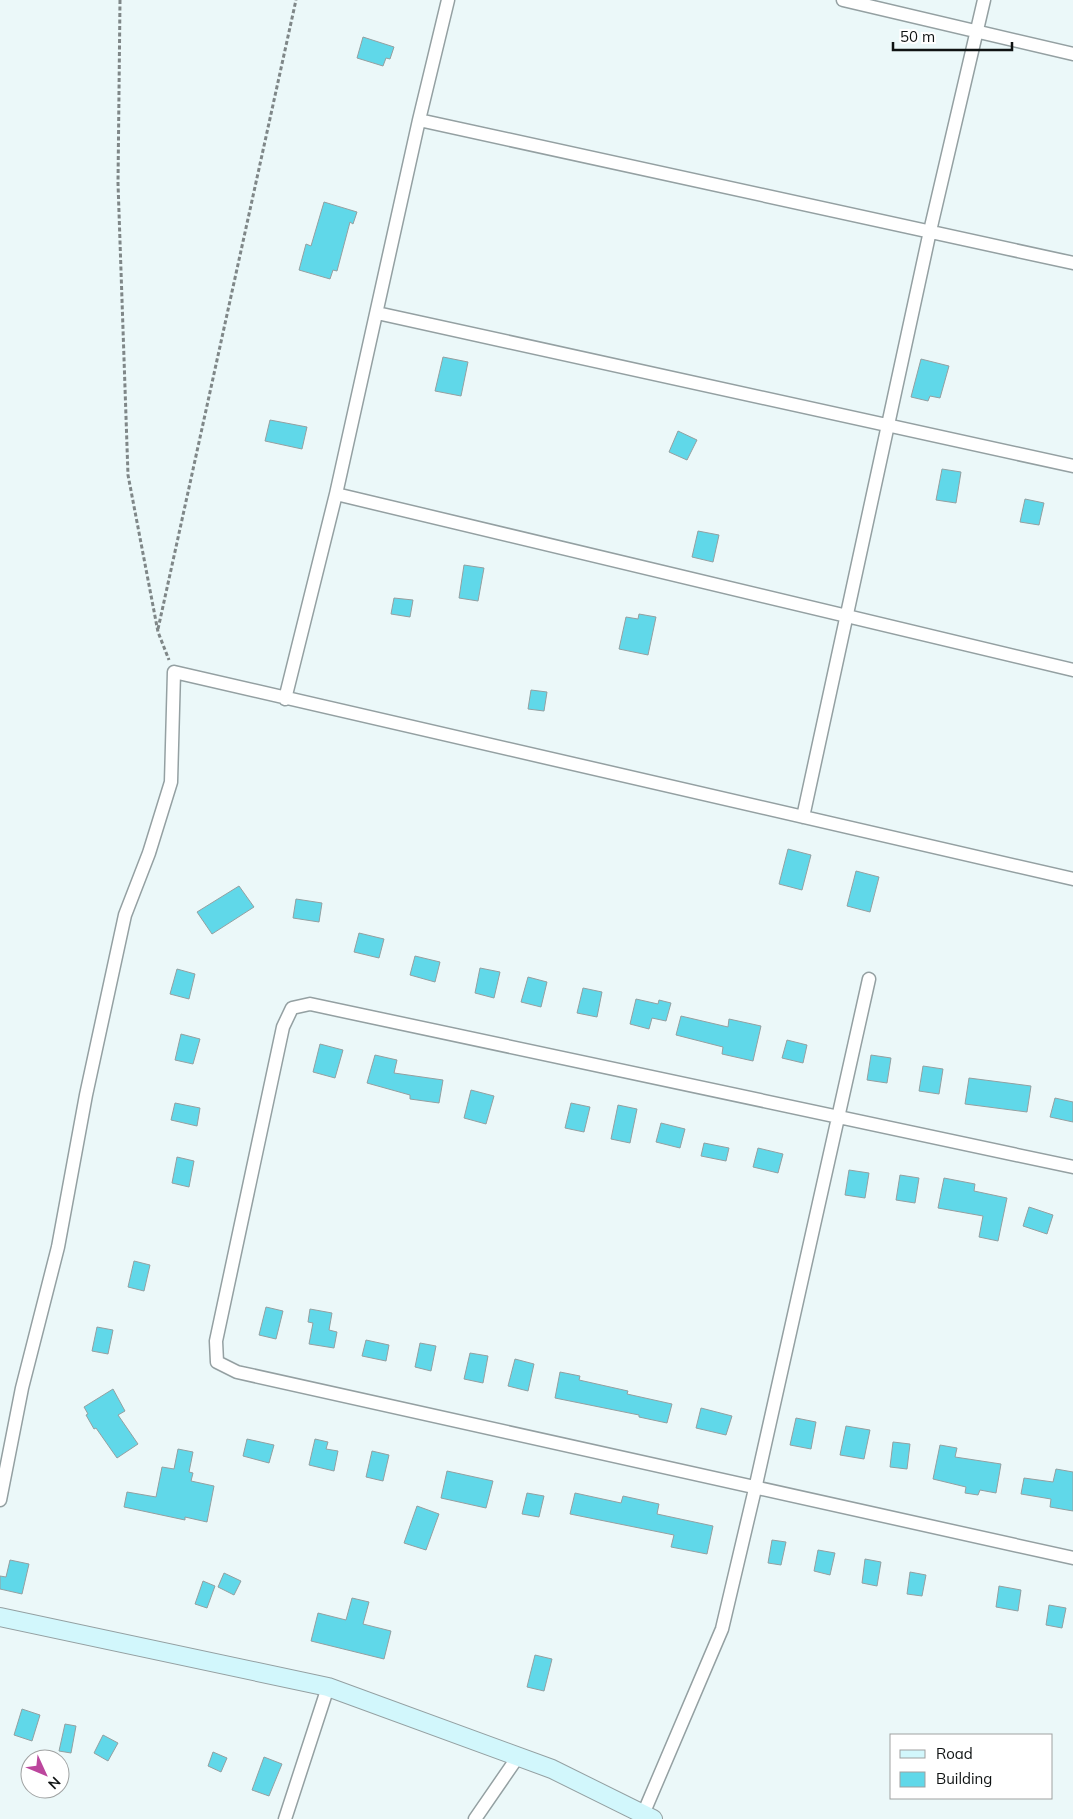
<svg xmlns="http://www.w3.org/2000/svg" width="1073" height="1819" font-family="Mulish,sans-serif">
<rect width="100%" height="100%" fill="#ebf8f9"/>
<path fill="#60d8e9" stroke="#94a0a1" d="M 363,37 L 394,47 L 390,59 L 386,58 L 383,66 L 357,58 Z
M 324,202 L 357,212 L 353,224 L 350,222 L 337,271 L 333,270 L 330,279 L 299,270 L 306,244 L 311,246 Z
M 443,357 L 468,362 L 461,396 L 435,391 Z
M 921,359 L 949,366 L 940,398 L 930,396 L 928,401 L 911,397 Z
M 270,420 L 307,427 L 302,449 L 265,441 Z
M 678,431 L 697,440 L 687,460 L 669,452 Z
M 942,469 L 961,472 L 956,503 L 936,500 Z
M 1025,499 L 1044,503 L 1039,525 L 1020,522 Z
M 698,531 L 719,535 L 713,562 L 692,557 Z
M 464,565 L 484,568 L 478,601 L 459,598 Z
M 394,598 L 413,600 L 410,617 L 391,614 Z
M 639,614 L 656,617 L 648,655 L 619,649 L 626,617 L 638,619 Z
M 531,690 L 547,692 L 544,711 L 528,709 Z
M 788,849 L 811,855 L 802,890 L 779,884 Z
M 856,871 L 879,877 L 870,912 L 847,906 Z
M 239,886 L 254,907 L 212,934 L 197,912 Z
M 296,899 L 322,903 L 319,922 L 293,918 Z
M 359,933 L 384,939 L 379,958 L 354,952 Z
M 415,956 L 440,962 L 435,982 L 410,975 Z
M 480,968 L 500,972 L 494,998 L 475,993 Z
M 177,969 L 195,974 L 189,999 L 170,994 Z
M 528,977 L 547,982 L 541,1007 L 521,1002 Z
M 583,988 L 602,992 L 597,1017 L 577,1013 Z
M 636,999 L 658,1004 L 659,1000 L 671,1003 L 666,1021 L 652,1018 L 649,1029 L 630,1024 Z
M 681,1016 L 728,1027 L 729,1019 L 761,1026 L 753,1061 L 722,1054 L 723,1047 L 676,1035 Z
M 181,1034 L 200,1039 L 193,1064 L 175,1060 Z
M 787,1040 L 807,1045 L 803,1063 L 782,1058 Z
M 320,1044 L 343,1050 L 335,1078 L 313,1072 Z
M 375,1055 L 397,1060 L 394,1073 L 443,1080 L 439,1103 L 410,1099 L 410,1095 L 367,1083 Z
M 871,1055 L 891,1058 L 887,1083 L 867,1080 Z
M 923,1066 L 943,1069 L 939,1094 L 919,1091 Z
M 969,1078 L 1031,1086 L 1027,1112 L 965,1104 Z
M 471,1090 L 494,1096 L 486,1124 L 464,1118 Z
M 1055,1098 L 1073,1102 L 1073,1122 L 1050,1117 Z
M 175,1103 L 200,1108 L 197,1126 L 171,1120 Z
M 571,1103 L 590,1107 L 584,1132 L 565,1128 Z
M 618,1105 L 637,1109 L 630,1143 L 611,1139 Z
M 661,1123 L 685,1129 L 680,1148 L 656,1142 Z
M 704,1143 L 729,1148 L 726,1161 L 701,1156 Z
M 758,1148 L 783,1154 L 778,1173 L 753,1167 Z
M 177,1157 L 194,1161 L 189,1187 L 172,1183 Z
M 849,1170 L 869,1173 L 865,1198 L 845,1195 Z
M 900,1175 L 919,1178 L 915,1203 L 896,1200 Z
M 944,1178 L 975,1184 L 974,1191 L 1007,1198 L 998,1241 L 979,1237 L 983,1216 L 938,1208 Z
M 1029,1207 L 1053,1215 L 1047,1234 L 1023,1226 Z
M 134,1261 L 150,1265 L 144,1291 L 128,1287 Z
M 266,1307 L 283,1311 L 276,1339 L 259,1335 Z
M 310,1309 L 332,1313 L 329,1330 L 337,1332 L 334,1348 L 309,1344 L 313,1323 L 308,1322 Z
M 97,1327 L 113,1330 L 108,1354 L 92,1351 Z
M 366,1340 L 389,1345 L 386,1361 L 362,1356 Z
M 420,1343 L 436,1346 L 431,1371 L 415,1367 Z
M 470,1353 L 488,1356 L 483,1383 L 464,1379 Z
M 515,1359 L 534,1364 L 528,1391 L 508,1386 Z
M 560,1372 L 580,1376 L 579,1380 L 628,1391 L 627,1394 L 672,1404 L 667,1423 L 639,1417 L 639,1415 L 555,1398 Z
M 113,1389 L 125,1411 L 118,1415 L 138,1444 L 117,1458 L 96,1428 L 94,1429 L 86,1415 L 88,1414 L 84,1407 Z
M 701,1408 L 732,1416 L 726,1435 L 696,1428 Z
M 796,1418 L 816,1422 L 811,1449 L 790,1445 Z
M 846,1426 L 870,1430 L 864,1459 L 840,1455 Z
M 247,1439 L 274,1445 L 269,1463 L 243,1456 Z
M 315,1439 L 328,1442 L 326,1449 L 338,1451 L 334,1471 L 309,1465 Z
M 893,1442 L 910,1444 L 907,1469 L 890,1467 Z
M 940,1445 L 957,1448 L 955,1457 L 1001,1464 L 996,1493 L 980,1490 L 978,1495 L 965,1493 L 966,1487 L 933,1479 Z
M 178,1449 L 193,1452 L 189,1472 L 193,1473 L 191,1481 L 214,1486 L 207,1522 L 185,1517 L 185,1520 L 124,1507 L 127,1492 L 156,1497 L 162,1467 L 174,1469 Z
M 372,1451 L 389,1455 L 383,1481 L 366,1477 Z
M 1056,1469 L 1073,1472 L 1073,1511 L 1050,1507 L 1051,1499 L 1021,1494 L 1024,1478 L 1053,1482 Z
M 447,1471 L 493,1481 L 486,1508 L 441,1498 Z
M 527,1493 L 544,1496 L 539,1517 L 522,1514 Z
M 575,1493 L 621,1503 L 623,1496 L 659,1504 L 657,1514 L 713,1526 L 707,1554 L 671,1547 L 674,1535 L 570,1514 Z
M 417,1506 L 439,1514 L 426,1550 L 404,1543 Z
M 772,1540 L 786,1542 L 781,1565 L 768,1563 Z
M 818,1550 L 835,1553 L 830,1575 L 814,1571 Z
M 865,1559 L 881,1562 L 877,1586 L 862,1583 Z
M 10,1560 L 29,1564 L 22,1594 L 0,1589 L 0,1576 L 6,1577 Z
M 910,1572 L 926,1575 L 922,1596 L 907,1594 Z
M 224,1573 L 241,1581 L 234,1595 L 218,1587 Z
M 203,1581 L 215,1586 L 207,1608 L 195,1604 Z
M 999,1586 L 1021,1590 L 1018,1611 L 996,1607 Z
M 352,1598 L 369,1602 L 363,1624 L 391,1631 L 384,1659 L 311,1641 L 318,1613 L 346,1620 Z
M 1049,1605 L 1066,1608 L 1062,1628 L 1046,1625 Z
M 535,1655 L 552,1659 L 544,1691 L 527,1687 Z
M 22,1709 L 40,1715 L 32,1741 L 14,1735 Z
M 65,1724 L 76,1726 L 71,1753 L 59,1751 Z
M 103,1735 L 118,1743 L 108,1761 L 94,1753 Z
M 213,1752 L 227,1758 L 221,1772 L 208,1766 Z
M 264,1757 L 282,1764 L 269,1796 L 252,1790 Z"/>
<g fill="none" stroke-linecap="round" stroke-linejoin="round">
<defs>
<path id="street" d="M 843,0 L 1073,54
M 419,120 L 1073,263
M 377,313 L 1073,466
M 336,494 L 1073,670
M 285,699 L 336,494 L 419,120 L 448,0
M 803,817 L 930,231 L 984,0
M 1073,1167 L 310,1004 L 292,1008 L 283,1027 L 216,1341 L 217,1362 L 237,1372 L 1073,1558
M 0,1500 L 22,1388 L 58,1247 L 86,1095 L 125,915 L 149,853 L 171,782 L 174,672 L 1073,879
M 285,1819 L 328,1687
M 475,1819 L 517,1758
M 641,1819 L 722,1629 L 755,1489 L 869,979"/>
<path id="secondary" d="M 0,1617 L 328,1687 L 552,1769 L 653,1819"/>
</defs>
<use href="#street" stroke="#94a0a2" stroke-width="15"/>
<use href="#secondary" stroke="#94a0a2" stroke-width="20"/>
<path stroke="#7f8788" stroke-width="3" stroke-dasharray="4 2.5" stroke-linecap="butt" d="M 120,0 L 118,183 L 128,475 L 158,632 L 169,660
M 158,629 L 296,0"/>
<use href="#street" stroke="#fff" stroke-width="12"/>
<use href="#secondary" stroke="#d2f7fc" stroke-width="18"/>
</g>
<rect x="890" y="1734" width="162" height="65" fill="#ffffff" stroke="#9fa1a1"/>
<rect x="900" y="1750" width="25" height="8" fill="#d2f7fc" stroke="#9fa1a1"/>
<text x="936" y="1759" font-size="15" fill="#0f1313">Road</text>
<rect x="900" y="1772" width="25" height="15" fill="#60d8e9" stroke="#9fa1a1"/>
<text x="936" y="1784" font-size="15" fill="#0f1313">Building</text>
<g transform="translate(45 1774) rotate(134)"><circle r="24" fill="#ffffff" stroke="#9fa1a1"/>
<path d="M0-4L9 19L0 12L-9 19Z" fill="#bc469d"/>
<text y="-8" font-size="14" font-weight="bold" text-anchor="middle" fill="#0f1313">N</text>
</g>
<path d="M893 42v8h119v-8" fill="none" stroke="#0f1313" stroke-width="2.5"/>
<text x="900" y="42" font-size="15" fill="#0f1313" stroke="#ffffff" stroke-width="4" paint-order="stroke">50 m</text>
</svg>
